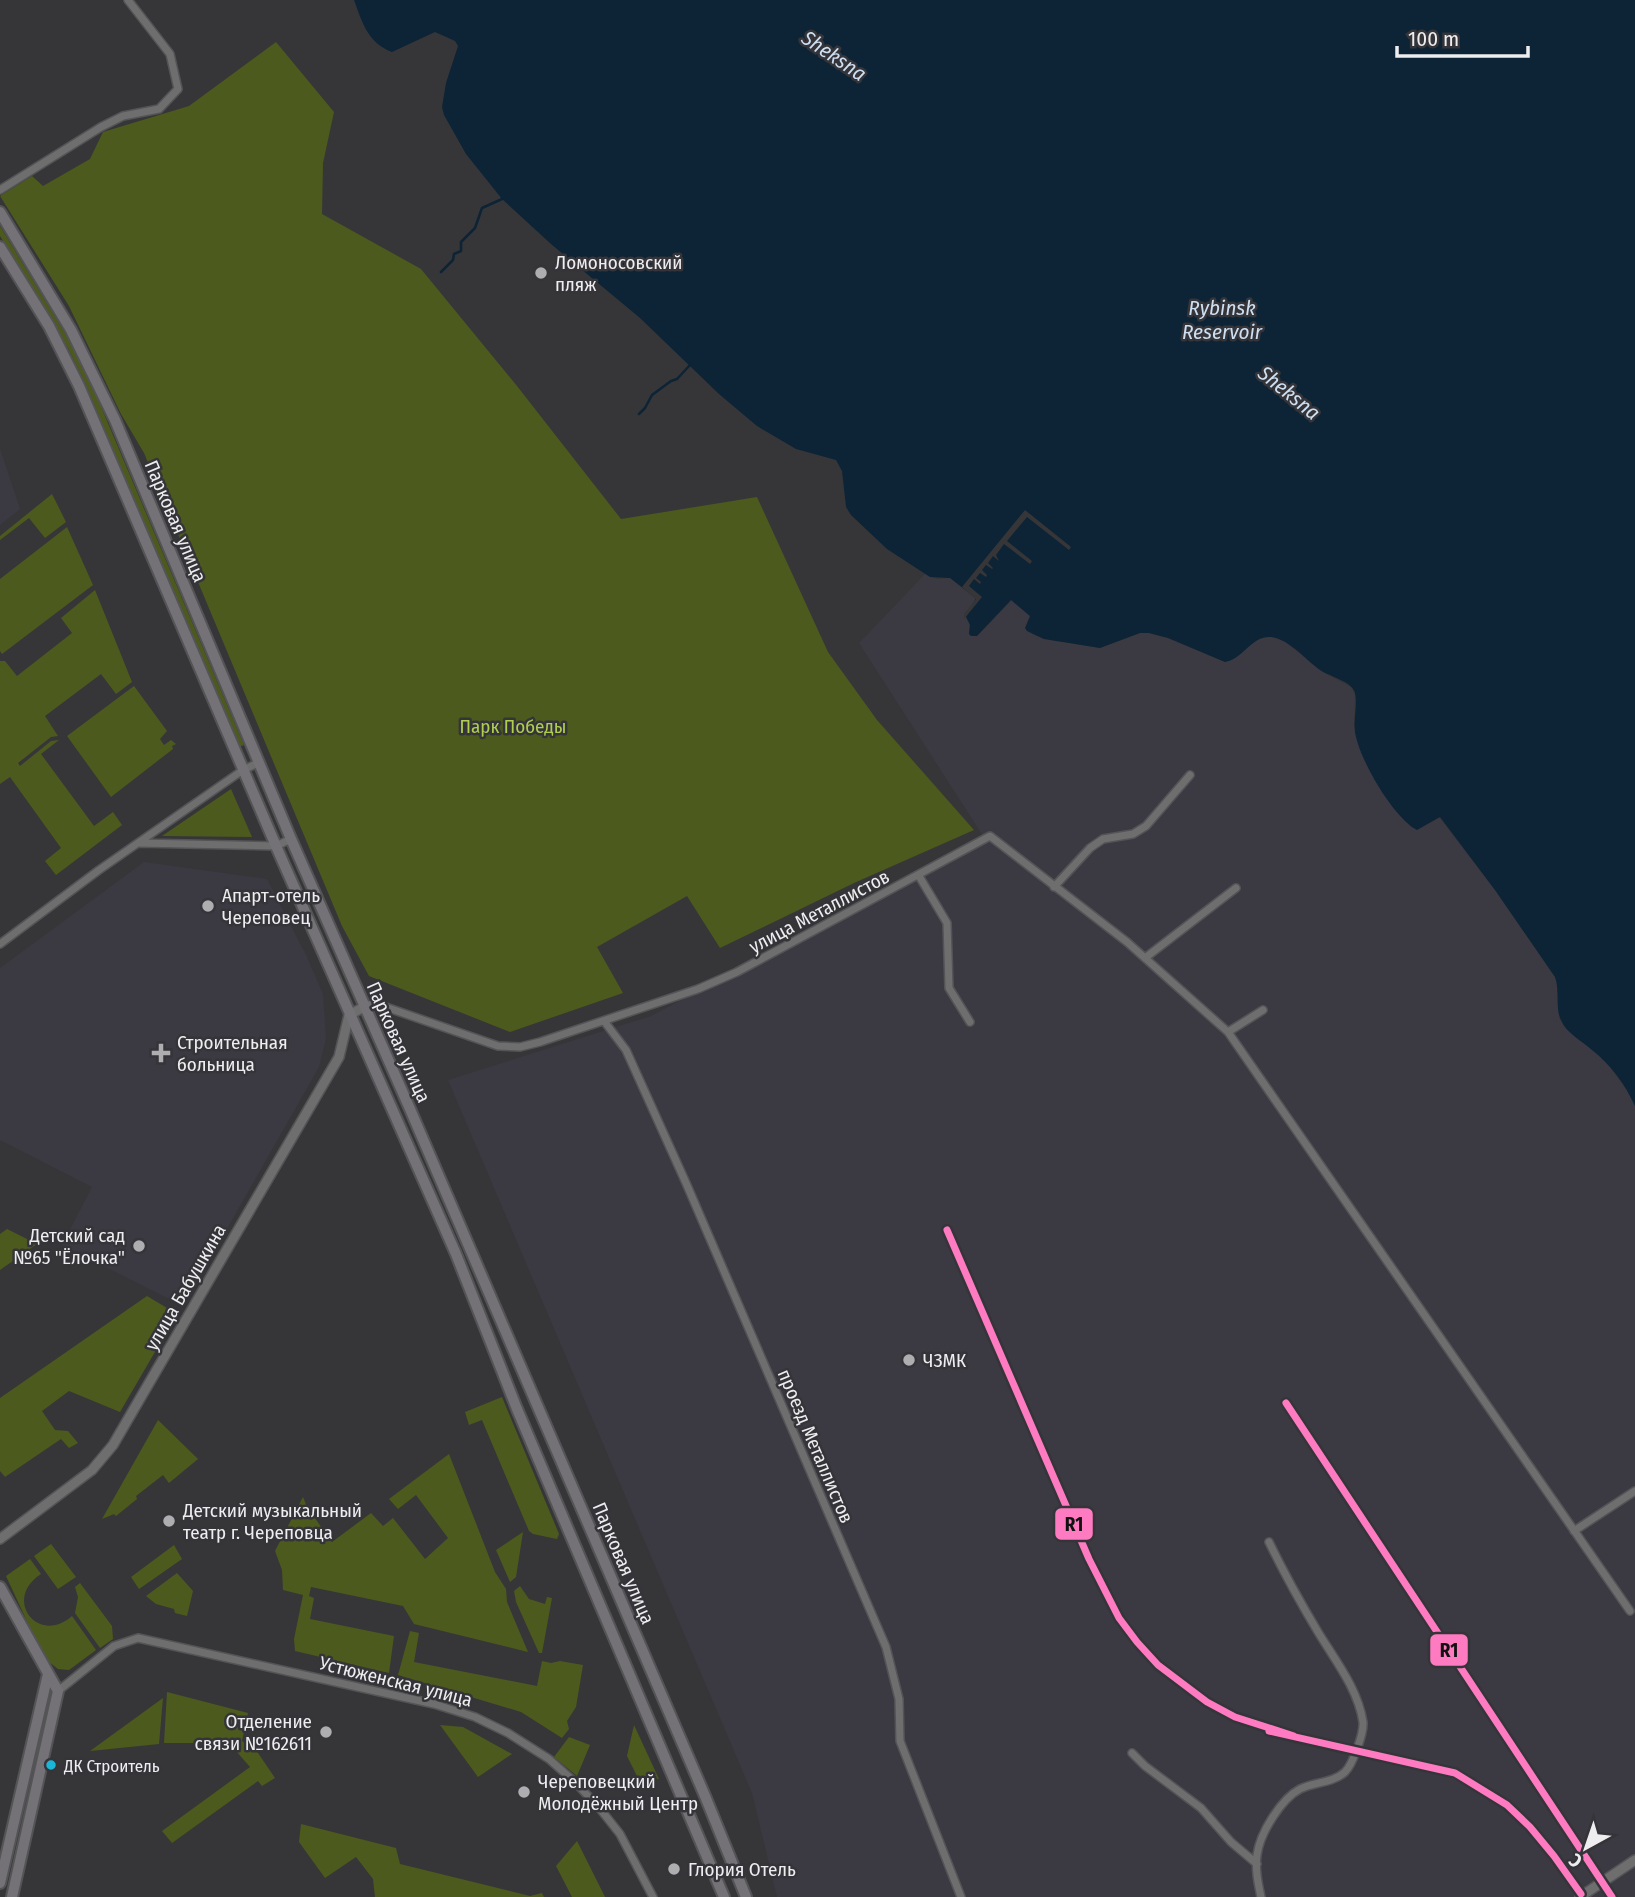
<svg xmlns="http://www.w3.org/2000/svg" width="1635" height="1897" font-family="'Fira Sans Condensed',sans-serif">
<rect width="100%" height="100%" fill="#363638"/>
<path fill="#3b3a43" d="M 0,449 L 20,509 L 0,525 Z
M 925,574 L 937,579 L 950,578 L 976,599 L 969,622 L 969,634 L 972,636 L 977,636 L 1012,600 L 1030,616 L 1032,634 L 1044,639 L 1100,648 L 1140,633 L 1149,633 L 1168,638 L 1225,662 L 1259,638 L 1271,637 L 1284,641 L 1323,672 L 1351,687 L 1355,696 L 1354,726 L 1382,792 L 1412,828 L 1439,817 L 1495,890 L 1555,977 L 1559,987 L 1559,1018 L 1565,1027 L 1594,1051 L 1610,1067 L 1628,1092 L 1635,1106 L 1635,1897 L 777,1897 L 752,1793 L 448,1080 L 651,1016 L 985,839 L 859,643 Z
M 144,862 L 267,879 L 306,955 L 323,994 L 326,1038 L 319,1067 L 183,1306 L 62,1245 L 92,1187 L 0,1140 L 0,968 Z"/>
<path fill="#4c5a1e" d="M 276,42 L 334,112 L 323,163 L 322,214 L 421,269 L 517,386 L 621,519 L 757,497 L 828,652 L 877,720 L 974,830 L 854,883 L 720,948 L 687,896 L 597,947 L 623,993 L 510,1032 L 369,976 L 342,926 L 144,453 L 121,414 L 69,306 L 0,196 L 32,176 L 43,186 L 90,159 L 103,132 L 189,106 Z
M 0,226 L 73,346 L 91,383 L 244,745 L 239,747 L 86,385 L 68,348 L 0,236 Z
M 52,494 L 66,522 L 45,538 L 29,518 L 0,540 L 0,536 Z
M 67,527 L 93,585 L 2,654 L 0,651 L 0,579 Z
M 95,590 L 132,682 L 116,694 L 101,674 L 45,716 L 58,736 L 51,737 L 18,763 L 20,766 L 51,741 L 59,740 L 41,754 L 94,826 L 113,812 L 122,825 L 56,875 L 45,861 L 61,848 L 10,777 L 0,784 L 0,661 L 5,661 L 17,676 L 72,633 L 61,618 Z
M 134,686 L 167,731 L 160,739 L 164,745 L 171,740 L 176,744 L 172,746 L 173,749 L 111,797 L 67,736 Z
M 231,789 L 252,837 L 162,836 Z
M 7,1229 L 37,1244 L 0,1270 L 0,1234 Z
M 147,1296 L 177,1314 L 120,1412 L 69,1391 L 42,1411 L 55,1430 L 68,1431 L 78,1443 L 69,1448 L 61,1439 L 5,1477 L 0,1471 L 0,1398 Z
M 502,1397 L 559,1534 L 557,1539 L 533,1534 L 529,1531 L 482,1420 L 469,1425 L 465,1412 Z
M 158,1420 L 198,1459 L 169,1483 L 163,1475 L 136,1496 L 137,1499 L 116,1516 L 114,1514 L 102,1519 Z
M 449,1454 L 495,1572 L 506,1589 L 507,1602 L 528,1652 L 414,1624 L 403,1606 L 311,1587 L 309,1596 L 314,1598 L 310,1619 L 394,1636 L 389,1673 L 295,1651 L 294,1639 L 303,1595 L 283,1590 L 282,1570 L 275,1551 L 303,1497 L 307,1507 L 332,1542 L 371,1513 L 383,1526 L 393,1518 L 425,1559 L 448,1538 L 416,1495 L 398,1509 L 389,1499 Z
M 523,1532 L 516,1577 L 510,1582 L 496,1550 Z
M 51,1544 L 76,1577 L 58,1589 L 34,1556 Z
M 174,1545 L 182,1559 L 139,1589 L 131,1577 Z
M 30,1559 L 41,1574 C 2,1599 38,1646 72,1616 L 96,1650 L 69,1670 L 58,1669 L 44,1658 L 6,1576 Z
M 177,1573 L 193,1591 L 187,1616 L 175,1613 L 174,1609 L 156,1604 L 146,1596 Z
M 80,1583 L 112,1626 L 113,1639 L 100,1648 L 75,1613 L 78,1597 L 75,1587 Z
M 520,1586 L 529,1599 L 545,1604 L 547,1597 L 552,1598 L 542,1653 L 539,1653 L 516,1602 L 514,1591 Z
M 410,1631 L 419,1633 L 414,1662 L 537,1686 L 542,1661 L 551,1663 L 560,1661 L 583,1665 L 576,1707 L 567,1721 L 569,1729 L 562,1738 L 521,1712 L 398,1675 Z
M 167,1692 L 248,1713 L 242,1741 L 256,1750 L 275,1778 L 262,1786 L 258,1781 L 172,1843 L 162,1831 L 250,1767 L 229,1743 L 164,1743 Z
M 163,1698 L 159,1744 L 90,1751 Z
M 440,1725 L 463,1727 L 512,1754 L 478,1777 Z
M 634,1725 L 659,1779 L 638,1778 L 627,1756 Z
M 569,1737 L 590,1745 L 577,1776 L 554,1757 Z
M 301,1824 L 396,1848 L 400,1864 L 530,1896 L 542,1893 L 544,1897 L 375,1897 L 373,1879 L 356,1857 L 325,1878 L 299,1842 Z
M 577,1841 L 605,1897 L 572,1897 L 556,1866 Z"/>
<path fill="#0d2336" d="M 354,0 L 1635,0 L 1635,1106 C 1625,1084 1611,1065 1592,1050 C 1582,1041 1566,1033 1561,1020 C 1555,1008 1560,991 1555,977 L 1495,890 L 1440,817 L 1417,830 C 1393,817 1362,763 1356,737 C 1352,722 1358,707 1355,693 C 1352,681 1330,677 1320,670 C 1306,660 1289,639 1271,637 C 1252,635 1243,659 1225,662 L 1168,638 L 1149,633 L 1140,633 L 1100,648 L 1044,639 L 1027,631 L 1025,628 L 1030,616 L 1011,600 L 977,636 L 971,636 L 969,634 L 970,625 L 966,617 L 976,598 L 950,578 L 930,577 L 887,549 L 851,515 L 846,507 L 842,471 L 836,460 L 796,449 L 757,426 L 719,394 L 640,318 L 551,244 L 502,199 L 466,154 L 444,115 L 442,107 L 446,83 L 458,46 L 455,41 L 435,32 L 392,52 C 368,43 362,22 354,0 Z"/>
<path fill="#363638" d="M 1025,510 L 1071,547 L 1069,550 L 1027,517 L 1007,541 L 1032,561 L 1030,564 L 1004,544 L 996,555 L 999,561 L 993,556 L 988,563 L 993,568 L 992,569 L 986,565 L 982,570 L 987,575 L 986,577 L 980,573 L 976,578 L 981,582 L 980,584 L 974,579 L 969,586 L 982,597 L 964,619 L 964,614 L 976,599 L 962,587 Z"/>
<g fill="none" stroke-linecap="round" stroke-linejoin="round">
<path stroke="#0d2336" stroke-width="2.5" d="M 441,272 L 453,260 L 454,254 L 461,251 L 461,242 L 475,228 L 482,208 L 502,199
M 639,414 L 645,408 L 652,395 L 671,381 L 677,379 L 690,365"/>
<defs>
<path id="minor" d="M 0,190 L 101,127 L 123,116 L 159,109 L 178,89 L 170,54 L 128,0
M 139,843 L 276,846 L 291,839
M 919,876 L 947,923 L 949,988 L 970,1022
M 1054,887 L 1090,848 L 1103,839 L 1133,834 L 1146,826 L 1190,775
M 0,944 L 99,870 L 243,770 L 258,763
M 1145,958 L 1236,888
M 364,1007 L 374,1003 L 498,1046 L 520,1047 L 540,1042 L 698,989 L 737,972 L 990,836 L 1127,942 L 1228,1032 L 1630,1611
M 604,1021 L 626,1050 L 686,1183 L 886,1647 L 899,1699 L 900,1741 L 961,1897
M 1228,1032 L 1263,1010
M 1574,1531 L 1635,1491
M 58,1691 L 114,1646 L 138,1638 L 434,1704 L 475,1717 L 508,1733 L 549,1759 L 577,1784 L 601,1810 L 620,1834 L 653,1897
M 1132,1753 L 1145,1766 L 1201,1808 L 1231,1842 L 1257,1864
M 1261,1897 C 1258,1883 1255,1869 1257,1855 C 1260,1833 1281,1799 1300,1789 C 1314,1782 1333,1783 1345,1772 C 1353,1764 1364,1733 1363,1722 C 1358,1689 1335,1660 1318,1632 C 1300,1602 1284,1573 1269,1542"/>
<path id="tertiary" d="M 0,1539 L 92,1470 L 113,1445 L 339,1057 L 349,1015 L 364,1007
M 1580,1897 L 1635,1860"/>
<path id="secondary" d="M 0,212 L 71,330 L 115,420 L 291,839 L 410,1109 L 705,1796 L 746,1897
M 0,247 L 49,326 L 79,386 L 276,846 L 456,1254 L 517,1409 L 724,1897
M 0,1587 L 58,1691 L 12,1897
M 0,1883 L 48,1674"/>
</defs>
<use href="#minor" stroke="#545356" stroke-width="10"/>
<use href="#tertiary" stroke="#545356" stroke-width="12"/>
<use href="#secondary" stroke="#545356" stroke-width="14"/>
<use href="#minor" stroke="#6e6e6f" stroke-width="7"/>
<use href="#tertiary" stroke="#6e6e6f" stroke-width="9"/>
<use href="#secondary" stroke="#747276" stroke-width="10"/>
<defs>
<path id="rail-1" d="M 947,1230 L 1089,1559 L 1119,1618 L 1137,1642 L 1158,1665 L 1207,1702 L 1235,1717 L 1294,1736
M 1286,1403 L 1612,1897
M 1269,1731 L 1455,1773 L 1507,1805 L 1530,1827 L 1554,1856 L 1581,1894"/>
</defs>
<use href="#rail-1" stroke="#353539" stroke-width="12"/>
<use href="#rail-1" stroke="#fe7ac1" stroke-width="7"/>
</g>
<g fill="#aeadb0" stroke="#353539" stroke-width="2.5">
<circle cx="541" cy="273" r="7"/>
<circle cx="208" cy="906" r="7"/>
<path d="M157.5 1042.5h7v7h7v7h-7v7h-7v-7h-7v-7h7z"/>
<circle cx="139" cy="1246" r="7"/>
<circle cx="909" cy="1360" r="7"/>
<circle cx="169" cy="1521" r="7"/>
<circle cx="326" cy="1732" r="7"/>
<circle cx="524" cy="1792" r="7"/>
<circle cx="674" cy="1869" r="7"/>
</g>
<circle fill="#1ab6d8" stroke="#353539" stroke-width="2.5" cx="51" cy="1765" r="6"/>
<g text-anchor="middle" stroke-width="5" stroke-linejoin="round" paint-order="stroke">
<g font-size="17" fill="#eeedf0" stroke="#353539" text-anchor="start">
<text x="64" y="1772">ДК Строитель</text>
</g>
<g font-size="19" fill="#eeedf0" stroke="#353539" text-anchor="start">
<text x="555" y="269">Ломоносовский<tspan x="555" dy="22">пляж</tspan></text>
<text x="222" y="902">Апарт-отель<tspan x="222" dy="22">Череповец</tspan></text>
<text x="177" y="1049">Строительная<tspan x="177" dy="22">больница</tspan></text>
<text x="125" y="1242" text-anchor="end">Детский сад<tspan x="125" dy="22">№65 "Ёлочка"</tspan></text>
<text x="923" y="1367">ЧЗМК</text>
<text x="183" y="1517">Детский музыкальный<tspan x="183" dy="22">театр г. Череповца</tspan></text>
<text x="312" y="1728" text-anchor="end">Отделение<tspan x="312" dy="22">связи №162611</tspan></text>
<text x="538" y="1788">Череповецкий<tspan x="538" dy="22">Молодёжный Центр</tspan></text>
<text x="688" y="1876">Глория Отель</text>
</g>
<g font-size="19" fill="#eeedf0" stroke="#353539">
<text transform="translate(176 521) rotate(67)" y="7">Парковая улица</text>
<text transform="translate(819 911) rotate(-28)" y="7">улица Металлистов</text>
<text transform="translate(399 1042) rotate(66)" y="7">Парковая улица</text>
<text transform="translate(185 1287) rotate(-60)" y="7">улица Бабушкина</text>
<text transform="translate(816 1446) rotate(67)" y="7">проезд Металлистов</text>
<text transform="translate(624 1563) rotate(67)" y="7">Парковая улица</text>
<text transform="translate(396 1681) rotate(14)" y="7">Устюженская улица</text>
</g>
<g font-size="19" fill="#afce4e" stroke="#353539">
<text x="513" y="733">Парк Победы</text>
</g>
<g font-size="21" font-style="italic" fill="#cedff2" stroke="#353539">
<text transform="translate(834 56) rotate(34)" y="7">Sheksna</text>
<text x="1222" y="315">Rybinsk<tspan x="1222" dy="24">Reservoir</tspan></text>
<text transform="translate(1289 393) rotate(39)" y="7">Sheksna</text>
</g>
</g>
<g stroke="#353539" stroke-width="2.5">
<rect x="1054" y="1507" width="40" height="34" rx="7" fill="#fe7ac1"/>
<rect x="1429" y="1633" width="40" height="34" rx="7" fill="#fe7ac1"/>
</g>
<g font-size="19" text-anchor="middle" font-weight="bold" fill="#111">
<text x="1074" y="1531">R1</text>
<text x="1449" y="1657">R1</text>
</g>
<g transform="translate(1586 1848) rotate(220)" stroke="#353539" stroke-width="5" paint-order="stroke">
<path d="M0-5L12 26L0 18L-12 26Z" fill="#eeedf0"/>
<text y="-10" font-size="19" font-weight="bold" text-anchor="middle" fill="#eeedf0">С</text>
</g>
<path d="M1397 46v10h131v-10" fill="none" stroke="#eeedf0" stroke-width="3.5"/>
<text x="1408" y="46" font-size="21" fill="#eeedf0" stroke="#353539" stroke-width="5" paint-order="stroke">100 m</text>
</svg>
